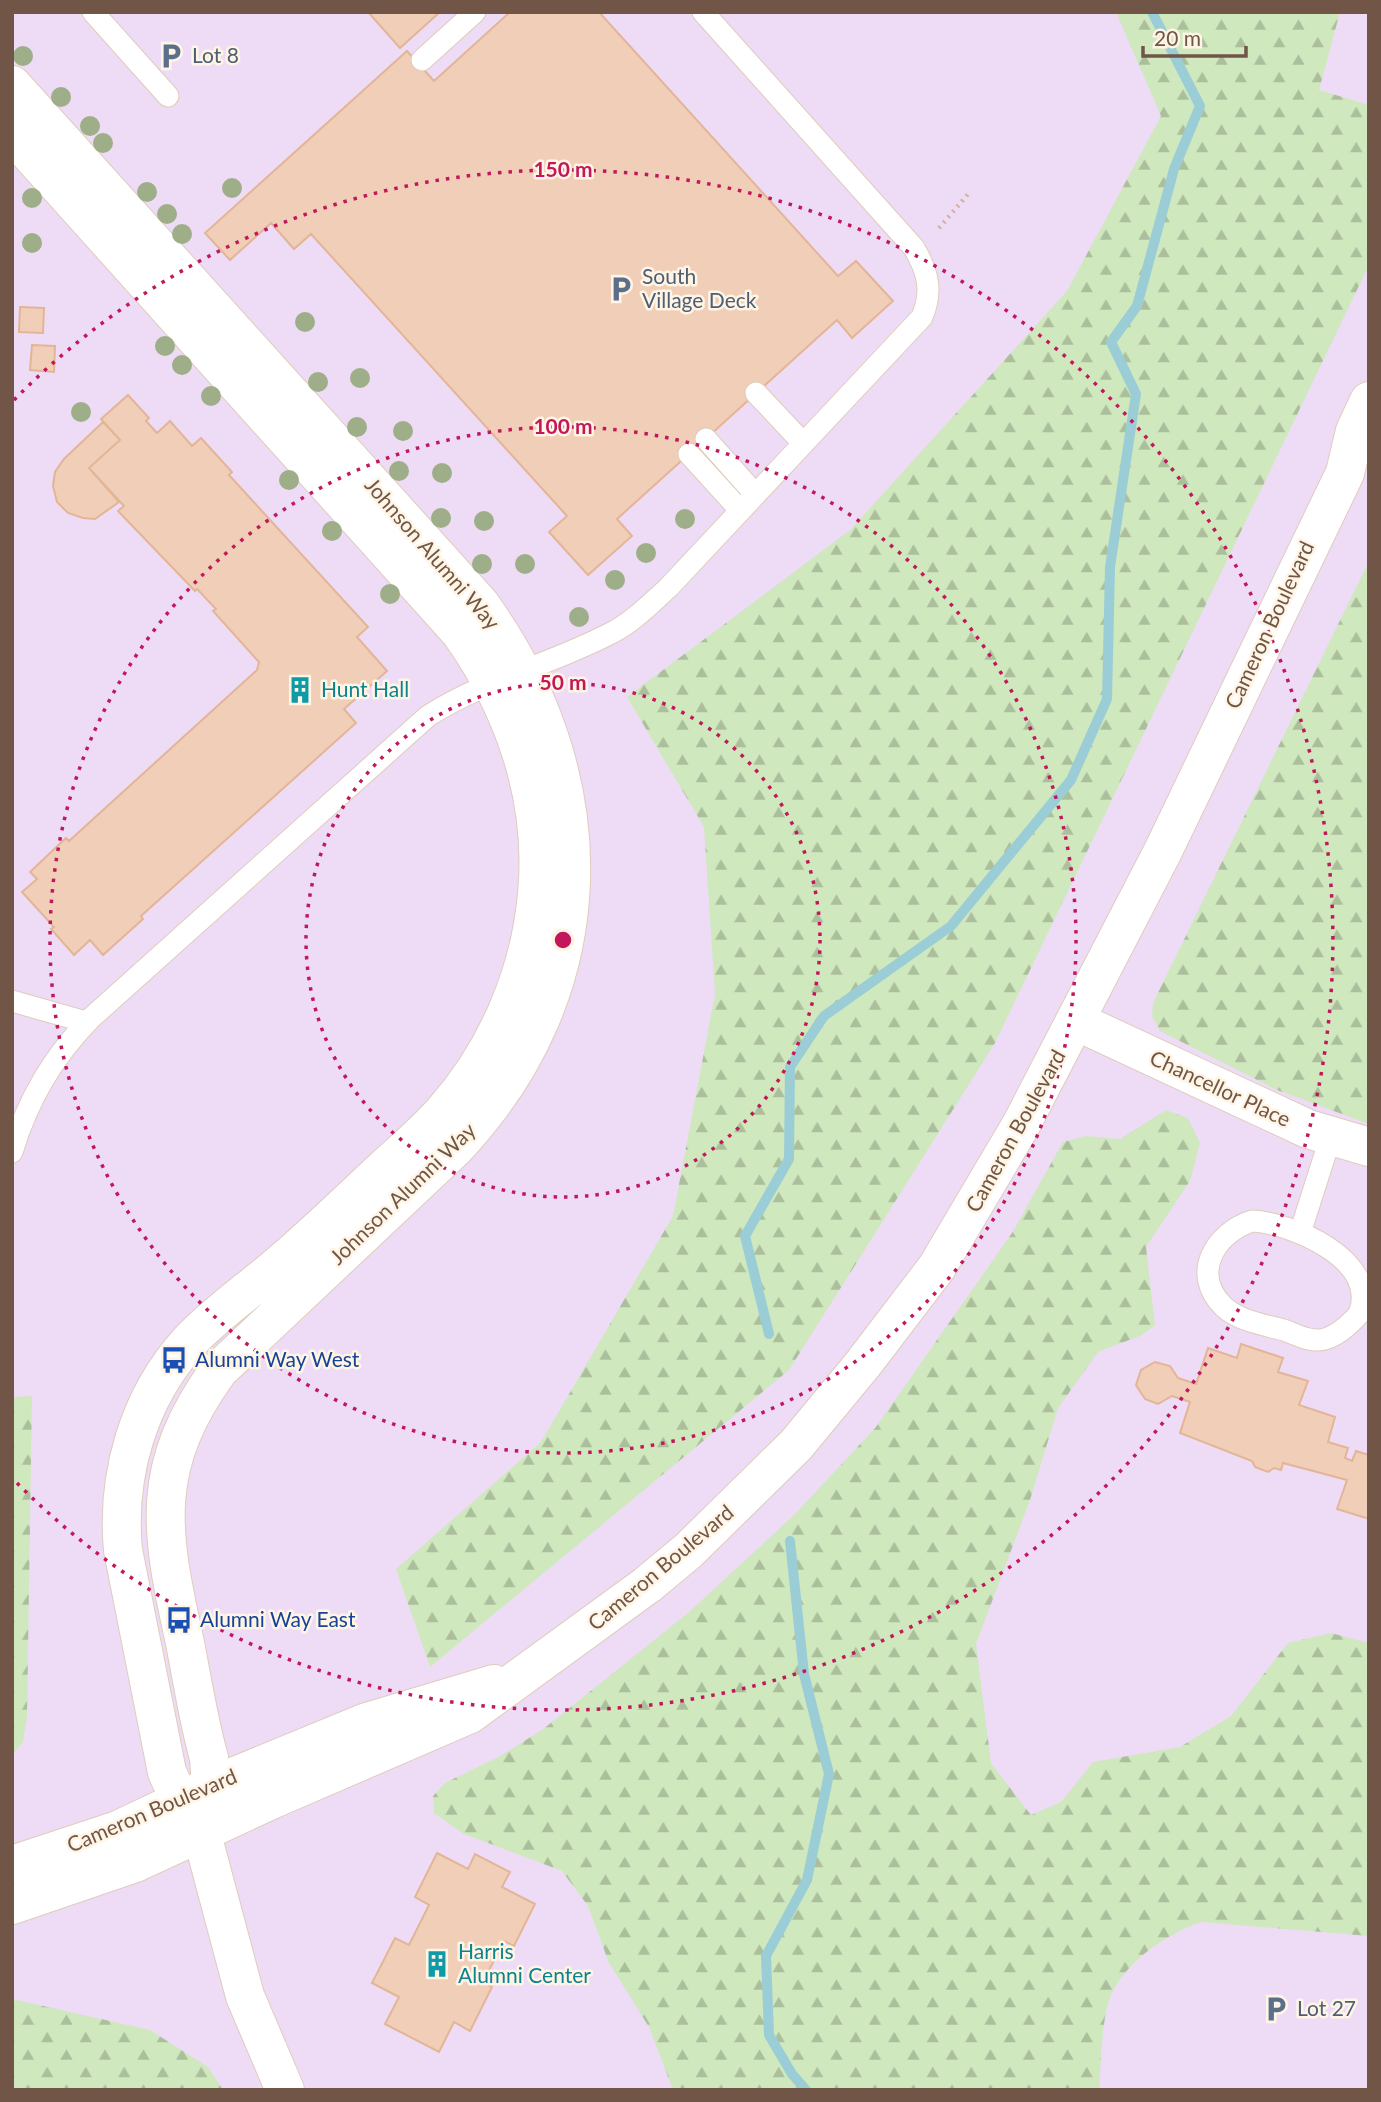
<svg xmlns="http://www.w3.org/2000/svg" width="1381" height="2102" font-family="Lato,sans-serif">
<defs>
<pattern id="forest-firs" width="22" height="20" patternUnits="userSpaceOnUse" patternTransform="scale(1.75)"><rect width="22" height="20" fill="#cfe8be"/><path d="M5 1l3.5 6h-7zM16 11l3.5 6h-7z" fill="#acbf9c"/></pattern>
</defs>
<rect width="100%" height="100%" fill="#fcf1df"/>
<path fill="#eedcf7" d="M 12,12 L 1369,12 L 1369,2090 L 12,2090 Z"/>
<path fill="url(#forest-firs)" d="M 1116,12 L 1340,12 L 1319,90 L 1369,105 L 1369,265 L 995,1043 L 789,1370 L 430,1667 L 396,1569 L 541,1442 L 673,1216 L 715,994 L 704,827 L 627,697 L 850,530 L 1067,291 L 1161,116 Z
M 1369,561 L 1369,1124 L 1277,1090 L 1160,1031 L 1152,1016 L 1153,1003 Z
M 1166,1110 L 1188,1118 L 1200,1143 L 1190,1181 L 1146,1247 L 1155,1325 L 1142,1335 L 1098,1352 L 1058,1408 L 1030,1500 L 976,1644 L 991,1763 L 1031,1815 L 1061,1802 L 1093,1762 L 1180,1747 L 1231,1716 L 1288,1643 L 1331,1633 L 1369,1643 L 1369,1936 L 1201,1922 C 1165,1934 1115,1968 1107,2008 C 1101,2034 1101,2063 1099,2090 L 673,2090 L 649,2027 L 609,1963 L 588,1906 L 562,1871 L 464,1834 L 434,1813 L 433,1796 L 445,1783 L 500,1756 L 542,1730 L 689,1612 L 795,1514 L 876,1427 L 1012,1233 L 1063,1142 L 1086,1136 L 1120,1139 Z
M 32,1396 L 27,1717 L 23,1742 L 12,1755 L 12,1397 Z
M 12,1999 L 150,2030 L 208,2067 L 223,2090 L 12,2090 Z"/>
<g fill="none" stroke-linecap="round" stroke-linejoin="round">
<path stroke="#9bcdd6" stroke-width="10" d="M 769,1334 L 745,1236 L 789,1159 L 790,1067 L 824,1016 L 951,926 L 1071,780 L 1107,699 L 1110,567 L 1136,394 L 1111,342 L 1137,306 L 1174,169 L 1200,106 L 1152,12
M 790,1541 L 804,1674 L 829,1774 L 807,1880 L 766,1956 L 769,2035 L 792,2074 L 806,2090"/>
</g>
<path fill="#f1ceb7" stroke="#e3b597" stroke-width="2" d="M 368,12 L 440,12 L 400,48 Z
M 510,12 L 599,12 L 838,276 L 856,261 L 893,301 L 852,338 L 837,320 L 617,519 L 632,536 L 588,575 L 549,532 L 567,516 L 311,234 L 294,249 L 271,223 L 230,260 L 205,233 L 407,51 L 434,81 Z
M 20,307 L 44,308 L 43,333 L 19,332 Z
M 32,345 L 55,346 L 54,372 L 30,370 Z
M 128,395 L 149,418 L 146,421 L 157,433 L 170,421 L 192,446 L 201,438 L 232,472 L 229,475 L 368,627 L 357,637 L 387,671 L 344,709 L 356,723 L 141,916 L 143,919 L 103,955 L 90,940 L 74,955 L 51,929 L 54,927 L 22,892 L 37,879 L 30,872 L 66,838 L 69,841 L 257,670 L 259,662 L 213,611 L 216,609 L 197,589 L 195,591 L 118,511 L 124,506 L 89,468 L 120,440 L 101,419 Z
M 103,422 L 120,440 L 89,468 L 119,502 L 95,519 L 83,518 L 68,513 L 57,502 L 53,486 L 55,472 L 64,459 Z
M 1241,1344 L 1283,1358 L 1278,1372 L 1308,1381 L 1299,1405 L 1335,1417 L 1328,1442 L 1348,1448 L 1345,1458 L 1352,1461 L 1356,1451 L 1369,1455 L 1369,1519 L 1337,1509 L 1347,1480 L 1283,1463 L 1281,1470 L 1274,1468 L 1268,1472 L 1255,1467 L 1252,1461 L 1180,1433 L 1190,1402 L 1172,1396 L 1158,1404 L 1145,1399 L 1136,1385 L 1141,1370 L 1155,1362 L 1170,1366 L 1178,1378 L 1196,1384 L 1208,1348 L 1237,1358 Z
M 437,1853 L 468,1869 L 475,1854 L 510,1872 L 502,1887 L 535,1904 L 514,1946 L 504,1941 L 483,1982 L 492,1987 L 470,2031 L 454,2022 L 439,2052 L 385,2024 L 399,1997 L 372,1983 L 395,1938 L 409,1945 L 429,1905 L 415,1897 Z"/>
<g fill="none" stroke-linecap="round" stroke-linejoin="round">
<defs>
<path id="service" d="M 93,12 L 168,96
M 422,60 L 475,12
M 756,393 L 803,443
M 706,439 L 755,494
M 689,454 L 740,510
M 12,1001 L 86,1022
M 12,1152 C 28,1099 53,1057 91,1018 L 428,716 C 486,679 553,664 613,632 C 634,621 651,603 668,588 L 922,317 C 933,291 928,272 914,248 L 703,12
M 1252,1221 C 1288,1222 1381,1259 1359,1314 C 1350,1324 1339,1335 1325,1339 C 1312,1343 1297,1335 1284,1330 C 1265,1325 1239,1321 1224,1307 C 1190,1274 1215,1233 1252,1221 Z
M 1300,1233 L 1331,1136"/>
<path id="minor" d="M 1076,1021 L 1308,1129 L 1369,1147"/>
<path id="tertiary" d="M 12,85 L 480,604 C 605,777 606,988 455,1148 L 219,1370 C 149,1466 160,1530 184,1638 C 192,1678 198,1719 209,1758 L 211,1786 L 201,1831
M 12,134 L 460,632 C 514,708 546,799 537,894 C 530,973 497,1051 444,1111 C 424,1134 399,1154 377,1175 C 345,1205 313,1236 280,1264 C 250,1290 216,1313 189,1342 C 138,1398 116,1476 123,1550 L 167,1772 L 183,1808 L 201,1831 L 245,1996 L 285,2090
M 12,1865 L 118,1830 L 211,1786 L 364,1723 L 494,1684
M 12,1905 L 135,1863 L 271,1800 L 470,1714 L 647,1585 L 688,1551 L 796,1445 L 863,1364 L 937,1267 L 1021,1125 L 1163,851 L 1265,639 L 1345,473 L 1355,431 L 1369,401"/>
</defs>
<use href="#service" stroke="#dfccbb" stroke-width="23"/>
<use href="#minor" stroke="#dfccbb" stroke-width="40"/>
<use href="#tertiary" stroke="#dfccbb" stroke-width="40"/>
<path stroke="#d5b19b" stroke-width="4.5" stroke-dasharray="2 5" stroke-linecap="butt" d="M 939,228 L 969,193"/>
<use href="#service" stroke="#fff" stroke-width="21"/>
<use href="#minor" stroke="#fff" stroke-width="38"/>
<use href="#tertiary" stroke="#fff" stroke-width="38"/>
</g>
<g fill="#9dae88">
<circle cx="23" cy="56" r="10"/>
<circle cx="61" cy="97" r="10"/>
<circle cx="90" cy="126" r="10"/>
<circle cx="103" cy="143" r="10"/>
<circle cx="232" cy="188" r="10"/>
<circle cx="147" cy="192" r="10"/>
<circle cx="32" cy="198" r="10"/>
<circle cx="167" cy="214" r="10"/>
<circle cx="182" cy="234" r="10"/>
<circle cx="32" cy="243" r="10"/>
<circle cx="305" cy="322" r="10"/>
<circle cx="165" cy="346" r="10"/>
<circle cx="182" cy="365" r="10"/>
<circle cx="360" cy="378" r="10"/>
<circle cx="318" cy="382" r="10"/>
<circle cx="211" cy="396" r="10"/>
<circle cx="81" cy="412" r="10"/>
<circle cx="357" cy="427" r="10"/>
<circle cx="403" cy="431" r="10"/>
<circle cx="399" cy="471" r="10"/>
<circle cx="442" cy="473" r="10"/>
<circle cx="289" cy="480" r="10"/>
<circle cx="441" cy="518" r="10"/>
<circle cx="685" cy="519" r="10"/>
<circle cx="484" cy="521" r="10"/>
<circle cx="332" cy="531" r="10"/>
<circle cx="646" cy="553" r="10"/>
<circle cx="482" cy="564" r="10"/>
<circle cx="525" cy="564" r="10"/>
<circle cx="615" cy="580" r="10"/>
<circle cx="390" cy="594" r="10"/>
<circle cx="579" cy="617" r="10"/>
</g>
<g fill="none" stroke="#c2185b" stroke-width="3.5" stroke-dasharray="3.5 7">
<circle cx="563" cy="940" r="257"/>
<circle cx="563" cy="940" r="513"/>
<path d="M14 400A770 770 0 1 1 14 1480"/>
</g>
<defs>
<symbol id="parking-bare" viewBox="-9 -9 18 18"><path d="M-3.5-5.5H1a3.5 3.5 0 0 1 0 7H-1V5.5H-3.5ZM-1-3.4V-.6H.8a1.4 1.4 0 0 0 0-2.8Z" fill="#5c6f8a" stroke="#fff5e5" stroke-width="2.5" paint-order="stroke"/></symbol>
<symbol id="building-bare" viewBox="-9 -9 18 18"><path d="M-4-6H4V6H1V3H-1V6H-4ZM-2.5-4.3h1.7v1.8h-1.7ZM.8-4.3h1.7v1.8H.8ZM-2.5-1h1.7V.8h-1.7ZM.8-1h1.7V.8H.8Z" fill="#0f9aa8" stroke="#fff5e5" stroke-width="2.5" paint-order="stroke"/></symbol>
<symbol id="bus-bare" viewBox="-9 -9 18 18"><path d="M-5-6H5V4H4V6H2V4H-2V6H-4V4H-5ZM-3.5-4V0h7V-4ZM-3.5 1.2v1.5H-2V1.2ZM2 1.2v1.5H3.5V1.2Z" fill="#1a4fb4" stroke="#fff5e5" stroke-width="2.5" paint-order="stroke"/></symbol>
</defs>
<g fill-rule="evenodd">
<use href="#parking-bare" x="152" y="37" width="38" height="38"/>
<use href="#parking-bare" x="602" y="270" width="38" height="38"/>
<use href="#building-bare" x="281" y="671" width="38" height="38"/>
<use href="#bus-bare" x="155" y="1341" width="38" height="38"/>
<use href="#bus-bare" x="160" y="1601" width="38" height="38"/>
<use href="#building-bare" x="418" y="1945" width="38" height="38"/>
<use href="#parking-bare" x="1257" y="1990" width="38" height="38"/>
</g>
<g text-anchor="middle" stroke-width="5" stroke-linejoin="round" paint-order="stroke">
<g font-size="21" fill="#4e5e75" stroke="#fff5e5" text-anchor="start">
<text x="192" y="63">Lot 8</text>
<text x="642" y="284">South<tspan x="642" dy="24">Village Deck</tspan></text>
<text x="1297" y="2016">Lot 27</text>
</g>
<g font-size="21" fill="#715647" stroke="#fff5e5">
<text transform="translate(432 554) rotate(49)" y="7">Johnson Alumni Way</text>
<text transform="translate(1270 625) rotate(-65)" y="7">Cameron Boulevard</text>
<text transform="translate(1220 1089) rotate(25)" y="7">Chancellor Place</text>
<text transform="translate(1016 1131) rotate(-61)" y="7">Cameron Boulevard</text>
<text transform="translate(403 1194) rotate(-44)" y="7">Johnson Alumni Way</text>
<text transform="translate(661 1568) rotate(-40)" y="7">Cameron Boulevard</text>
<text transform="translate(152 1811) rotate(-23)" y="7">Cameron Boulevard</text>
</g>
<g font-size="21" fill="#0d838f" stroke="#fff5e5" text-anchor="start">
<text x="321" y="697">Hunt Hall</text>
<text x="458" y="1959">Harris<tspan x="458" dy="24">Alumni Center</tspan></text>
</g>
<g font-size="21" fill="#164399" stroke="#fff5e5" text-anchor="start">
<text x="195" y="1367">Alumni Way West</text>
<text x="200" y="1627">Alumni Way East</text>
</g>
</g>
<circle cx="563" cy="940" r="10" fill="#c2185b" stroke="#fff5e5" stroke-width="3.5"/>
<g font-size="21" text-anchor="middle" font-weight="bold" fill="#c2185b" stroke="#fff5e5" stroke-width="5" stroke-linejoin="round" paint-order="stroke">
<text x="563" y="177">150 m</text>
<text x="563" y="434">100 m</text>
<text x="563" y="690">50 m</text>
</g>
<rect width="1381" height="2102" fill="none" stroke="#715647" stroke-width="28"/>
<path d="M1143 46v10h103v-10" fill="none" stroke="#715647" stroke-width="3.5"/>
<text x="1154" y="46" font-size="21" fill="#715647" stroke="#fff5e5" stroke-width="5" paint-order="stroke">20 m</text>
</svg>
